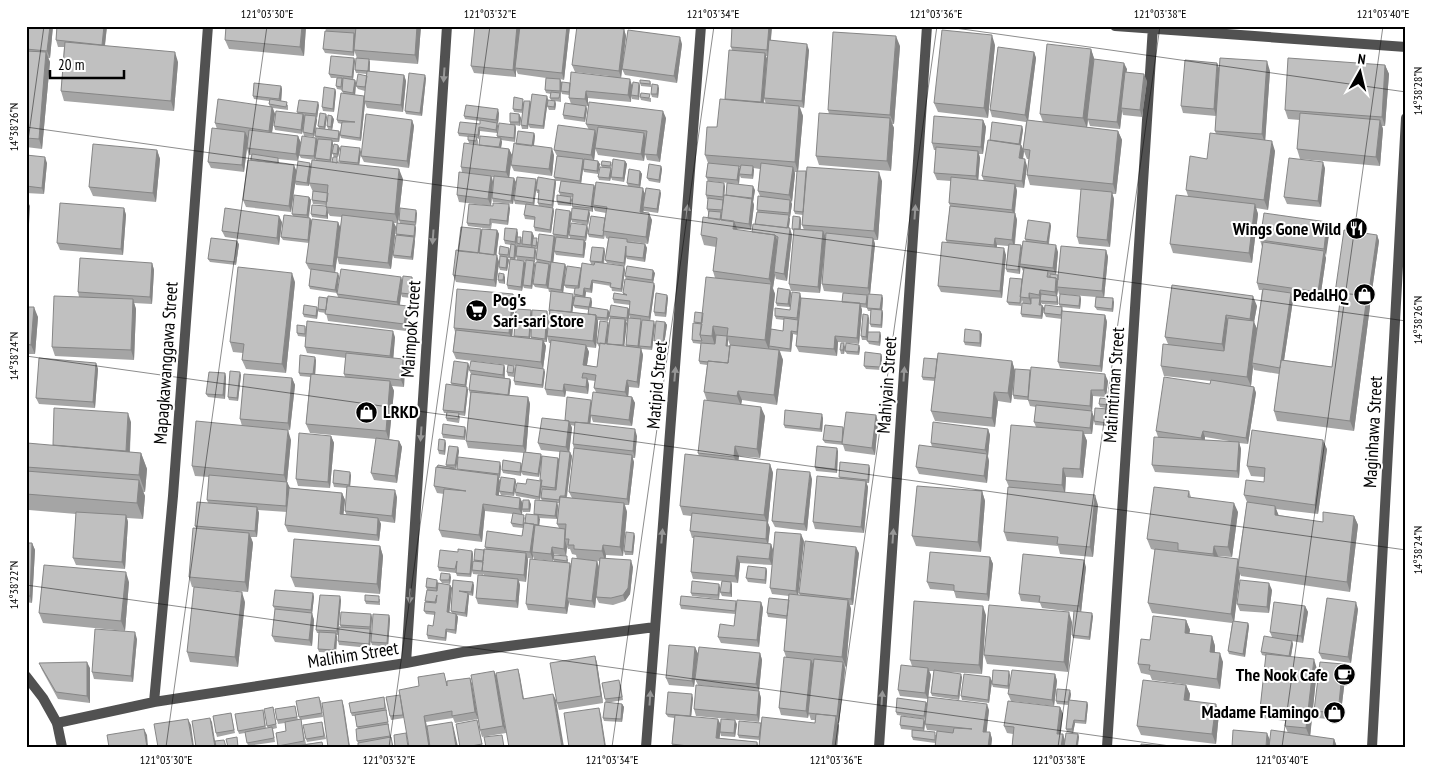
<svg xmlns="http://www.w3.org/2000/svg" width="1432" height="773" font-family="'PT Sans Narrow',sans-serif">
<rect width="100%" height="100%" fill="#fff"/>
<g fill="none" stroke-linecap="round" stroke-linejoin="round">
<path stroke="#515151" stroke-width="10" d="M 1115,26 L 1406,47
M 406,663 L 447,26
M 154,702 L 173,496 L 208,26
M 57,723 L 154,702 L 406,663 L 463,652 L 655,627
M 646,747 L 701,26
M 879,747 L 927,26
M 1107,747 L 1153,26"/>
<path stroke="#515151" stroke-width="10" d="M 26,676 L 43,698 L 57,723 L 62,747
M 1372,747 L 1406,118"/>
</g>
<path fill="#a5a5a5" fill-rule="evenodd" d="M 26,26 L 53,26 L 50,58 L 48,58 L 50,62 L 42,149 L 26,147 Z
M 57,26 L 107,26 L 105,46 L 178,62 L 174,111 L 64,101 L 61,91 L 64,47 L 58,47 L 56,40 Z
M 306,26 L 304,56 L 229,49 L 225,40 Z
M 325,26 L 421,26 L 418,64 L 369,60 L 370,62 L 370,71 L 404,75 L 406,81 L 403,112 L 367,108 L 365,103 L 361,141 L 341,138 L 340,135 L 342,124 L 338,123 L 337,120 L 343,93 L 342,90 L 337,89 L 336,86 L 337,78 L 331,78 L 329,74 L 354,58 L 355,61 L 353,79 L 355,80 L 356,83 L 355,95 L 365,97 L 365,91 L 358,89 L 356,86 L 367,74 L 356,73 L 355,70 L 357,58 L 354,50 L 354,56 L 325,53 L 323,49 L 326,31 Z
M 475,26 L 520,26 L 519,39 L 520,26 L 570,26 L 564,80 L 560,79 L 562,83 L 570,83 L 609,76 L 575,72 L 572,65 L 624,29 L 626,36 L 621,78 L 632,85 L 639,83 L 640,86 L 639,100 L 632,99 L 631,96 L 631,102 L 588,98 L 588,106 L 586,106 L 587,109 L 585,122 L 564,119 L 563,115 L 571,104 L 569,98 L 569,95 L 562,94 L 561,91 L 561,102 L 555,101 L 556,104 L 555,110 L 549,110 L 547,106 L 551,100 L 550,98 L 551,94 L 546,93 L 545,90 L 546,78 L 518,74 L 516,70 L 516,77 L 474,73 L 471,66 Z
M 772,26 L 771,40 L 809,50 L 804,108 L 800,107 L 803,116 L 798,171 L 882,181 L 878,240 L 874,240 L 875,244 L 870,294 L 883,298 L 882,310 L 883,313 L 882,328 L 871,327 L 870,324 L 871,311 L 868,311 L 867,308 L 868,295 L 867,295 L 868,298 L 867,308 L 861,307 L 862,310 L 859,344 L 838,342 L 837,356 L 799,352 L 796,346 L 797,335 L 793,334 L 791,352 L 780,351 L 783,360 L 777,405 L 742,400 L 741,404 L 765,416 L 760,458 L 739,456 L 738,460 L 770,464 L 773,473 L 768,523 L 770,528 L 768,543 L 771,544 L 773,550 L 772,565 L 740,563 L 738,583 L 731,582 L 732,585 L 732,597 L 722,596 L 720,592 L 722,581 L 693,579 L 691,572 L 694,538 L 692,538 L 690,531 L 691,516 L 683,515 L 680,506 L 699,456 L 698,453 L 707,401 L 704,392 L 707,365 L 700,364 L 699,361 L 701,344 L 693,343 L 692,340 L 695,323 L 694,322 L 703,313 L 715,278 L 713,271 L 716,247 L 704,245 L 701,235 L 708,218 L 708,212 L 707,209 L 708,199 L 707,199 L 706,195 L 725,186 L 724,195 L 755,190 L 753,202 L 754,205 L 751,230 L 737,229 L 737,230 L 752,232 L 755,224 L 760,196 L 758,191 L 760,169 L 753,168 L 754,170 L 753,179 L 741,178 L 739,174 L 740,167 L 739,167 L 740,170 L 739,184 L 708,181 L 706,177 L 708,163 L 705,155 L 717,127 L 725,100 L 732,50 L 731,47 ZM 766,56 L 768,56 L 764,98 L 766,104 L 764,103 L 767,59 ZM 795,172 L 797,172 L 794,211 L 795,214 L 803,215 L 802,225 L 804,230 L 801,229 L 801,220 L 800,217 L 792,229 L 794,232 L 789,284 L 791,291 L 820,293 L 826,238 L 825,236 L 826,236 L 822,284 L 824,291 L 855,294 L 842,302 L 801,298 L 800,293 L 790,310 L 775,316 L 776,319 L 784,320 L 783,331 L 771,329 L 775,294 L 773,288 L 775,275 L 776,279 L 787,281 L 792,235 L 789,228 L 790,219 L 789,217 L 790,217 L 792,204 L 791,201 L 792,202 L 795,174 ZM 727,337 L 730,345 L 730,346 L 728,346 L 728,340 Z
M 682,44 L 677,83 L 625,75 L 622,69 Z
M 995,45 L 988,118 L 938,112 L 934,103 Z
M 900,46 L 894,124 L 892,124 L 894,128 L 891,171 L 819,165 L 816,156 L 829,114 L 828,110 Z
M 1091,49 L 1094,59 L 1127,69 L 1126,72 L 1147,81 L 1142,117 L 1123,115 L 1122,111 L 1120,129 L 1090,126 L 1088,120 L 1087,127 L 1118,131 L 1122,140 L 1116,194 L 1112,194 L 1114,199 L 1110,247 L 1079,244 L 1077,237 L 1081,190 L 1030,185 L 1027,175 L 1029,159 L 1027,159 L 1023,149 L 1026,122 L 992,117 L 990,110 L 1034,52 L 1036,58 L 1028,120 L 1043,122 L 1040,114 Z
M 1385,65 L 1389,74 L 1385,126 L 1382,126 L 1383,129 L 1380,166 L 1300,159 L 1297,149 L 1300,120 L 1288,119 L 1285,110 Z
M 1219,69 L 1270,71 L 1265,140 L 1275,151 L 1268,210 L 1256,208 L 1258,214 L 1252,263 L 1173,253 L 1170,244 L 1188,196 L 1186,190 L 1207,159 L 1216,134 L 1215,131 L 1216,116 L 1183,113 L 1181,106 Z
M 426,78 L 422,116 L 406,114 L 405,111 Z
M 650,81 L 651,84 L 651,87 L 641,86 L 640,83 Z
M 281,86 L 282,89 L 281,101 L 288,105 L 288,110 L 273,108 L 275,114 L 272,133 L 298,136 L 301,143 L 298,161 L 278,159 L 279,164 L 296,171 L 310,163 L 311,166 L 316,161 L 315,158 L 315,160 L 301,158 L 299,155 L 316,138 L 315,136 L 319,128 L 318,126 L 327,117 L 325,129 L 328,129 L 327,126 L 334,119 L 332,130 L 339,131 L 340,134 L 339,142 L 333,142 L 333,144 L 331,162 L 339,161 L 338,163 L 340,163 L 339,161 L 361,152 L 359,165 L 403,179 L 398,223 L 400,223 L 399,220 L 417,213 L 416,225 L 415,225 L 416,228 L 413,260 L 394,258 L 393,255 L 397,235 L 396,234 L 397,223 L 394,223 L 396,227 L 391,269 L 339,264 L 337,257 L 335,272 L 339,276 L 337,293 L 310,289 L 309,286 L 311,270 L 309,269 L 306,263 L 309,243 L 283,240 L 281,237 L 293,216 L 292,214 L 309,197 L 311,200 L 309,218 L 310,218 L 312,221 L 338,222 L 340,228 L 342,217 L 330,216 L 328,213 L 328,219 L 312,217 L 311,214 L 326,206 L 326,205 L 313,204 L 312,200 L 313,192 L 309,183 L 311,172 L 309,186 L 296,185 L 295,183 L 291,212 L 246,207 L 243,200 L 251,155 L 249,155 L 247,149 L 244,172 L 211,168 L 208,162 L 217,129 L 215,123 L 270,107 L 269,104 L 269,101 L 254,99 L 253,96 Z
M 659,88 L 658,98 L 652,97 L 651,94 Z
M 335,89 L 336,92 L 334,112 L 323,111 L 322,107 Z
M 640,97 L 651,98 L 651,102 L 641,100 Z
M 548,99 L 544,129 L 530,128 L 528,124 L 528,129 L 522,129 L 521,125 L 523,113 L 514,112 L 513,109 L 524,102 L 530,101 L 531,104 Z
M 319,105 L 317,118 L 316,117 L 317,120 L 314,137 L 304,136 L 303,132 L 304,120 L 302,134 L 275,130 L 274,126 L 298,114 L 297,112 Z
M 499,113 L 498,124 L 497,123 L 498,126 L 497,133 L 480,131 L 479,139 L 477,138 L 478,141 L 478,145 L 469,143 L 468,140 L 468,137 L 459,136 L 458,133 L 480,124 L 480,121 L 465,119 L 464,116 Z
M 519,114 L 521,118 L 520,126 L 515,125 L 516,128 L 515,142 L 501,140 L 502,142 L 501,148 L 509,149 L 512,155 L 509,178 L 516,182 L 513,204 L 493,202 L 492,198 L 494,177 L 492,177 L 493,182 L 491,206 L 459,202 L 457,195 L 462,172 L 461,167 L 479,145 L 498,138 L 497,136 L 510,124 L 510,122 Z
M 666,118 L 660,162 L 647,160 L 645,154 L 644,161 L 598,155 L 595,148 L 594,160 L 600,164 L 598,174 L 584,172 L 583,169 L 581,184 L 594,185 L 595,187 L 628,186 L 627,183 L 640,171 L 642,174 L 640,188 L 645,193 L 661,193 L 658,213 L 644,211 L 644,209 L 643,212 L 652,220 L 648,244 L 628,241 L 645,244 L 647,248 L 645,262 L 627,259 L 626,257 L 625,266 L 607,263 L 605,260 L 608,239 L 606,238 L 605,235 L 604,239 L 589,237 L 588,234 L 605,218 L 606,213 L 595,211 L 593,207 L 593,212 L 589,211 L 590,214 L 588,225 L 572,222 L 571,219 L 568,238 L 570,238 L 569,235 L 587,225 L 588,229 L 586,241 L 585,241 L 586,243 L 584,258 L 556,255 L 554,251 L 555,242 L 553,262 L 565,264 L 566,267 L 563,293 L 574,297 L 575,289 L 566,288 L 564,285 L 581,270 L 594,265 L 591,264 L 590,261 L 604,248 L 605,252 L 604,264 L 624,266 L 625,270 L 622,292 L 612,291 L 611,286 L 593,283 L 592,293 L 586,292 L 585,298 L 591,298 L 592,302 L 591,308 L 609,313 L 628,308 L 629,311 L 630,305 L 614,303 L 613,299 L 623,294 L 626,279 L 625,276 L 655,273 L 653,283 L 655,286 L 650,321 L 630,318 L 629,315 L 629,318 L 642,323 L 655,325 L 652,350 L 641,349 L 643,355 L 639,388 L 629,387 L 628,396 L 632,397 L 635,403 L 632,426 L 593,422 L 591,416 L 590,424 L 637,436 L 635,458 L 632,458 L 634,462 L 629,505 L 625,505 L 627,512 L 623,556 L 606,555 L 606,558 L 633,567 L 630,594 L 625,601 L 613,605 L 599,603 L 596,597 L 597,588 L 595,608 L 570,605 L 569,602 L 567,614 L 528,610 L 526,604 L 554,561 L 553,559 L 553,561 L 534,559 L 533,556 L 533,559 L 528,558 L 526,582 L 519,581 L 520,585 L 518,608 L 478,604 L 476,598 L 484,575 L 483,574 L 483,575 L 473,574 L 472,571 L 471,577 L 457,576 L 456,573 L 439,571 L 438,567 L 458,552 L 472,551 L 473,554 L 473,561 L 474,562 L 474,560 L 484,550 L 486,549 L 485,547 L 522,536 L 523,528 L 513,527 L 511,523 L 513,514 L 485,511 L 482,542 L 442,537 L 439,530 L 444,494 L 437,493 L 434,486 L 447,467 L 446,465 L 458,447 L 459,451 L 456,469 L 455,469 L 455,470 L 501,466 L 500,478 L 499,478 L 500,482 L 499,495 L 520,498 L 523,504 L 531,504 L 530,512 L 523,512 L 522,509 L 522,514 L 525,518 L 524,523 L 534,515 L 534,514 L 542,501 L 541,498 L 542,490 L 541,488 L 540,500 L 516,496 L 515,492 L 526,484 L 540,481 L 540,480 L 558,458 L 559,461 L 560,452 L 541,450 L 538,443 L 565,420 L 592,403 L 596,392 L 594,388 L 595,381 L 588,380 L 589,385 L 588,394 L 566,391 L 565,397 L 547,395 L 545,389 L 551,343 L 549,343 L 547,336 L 547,342 L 544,342 L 546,346 L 543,369 L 545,372 L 543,388 L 515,385 L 514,381 L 514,377 L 508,376 L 507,372 L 514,366 L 515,369 L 516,366 L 456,359 L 453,352 L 455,332 L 454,328 L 513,294 L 515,300 L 512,336 L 514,336 L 531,310 L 532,314 L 530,338 L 531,338 L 531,337 L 548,315 L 547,333 L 551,292 L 549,292 L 548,288 L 550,269 L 548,289 L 535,287 L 533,284 L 537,262 L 536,259 L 537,249 L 535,249 L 536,251 L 535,262 L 534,262 L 535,265 L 532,289 L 524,288 L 523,286 L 522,291 L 508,289 L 507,285 L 510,259 L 509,257 L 509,258 L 508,258 L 509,260 L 507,271 L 500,270 L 499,267 L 500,257 L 499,254 L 509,248 L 510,251 L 511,245 L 505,244 L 504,240 L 518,233 L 518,237 L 521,237 L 522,240 L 532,232 L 533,238 L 538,242 L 554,236 L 553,234 L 572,214 L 573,208 L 572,206 L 573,197 L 571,197 L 571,206 L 558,205 L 557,201 L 560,195 L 559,192 L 561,181 L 556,181 L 556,183 L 553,208 L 539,206 L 538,203 L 539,193 L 537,193 L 536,190 L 534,206 L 553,208 L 554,211 L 551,233 L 535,231 L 534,227 L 535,220 L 525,219 L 524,215 L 526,205 L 515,204 L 514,200 L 536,179 L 537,183 L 555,179 L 554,177 L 557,156 L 554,150 L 589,130 L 586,124 ZM 517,250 L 516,256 L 517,260 L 526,261 L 526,264 L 515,260 ZM 573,305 L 575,308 L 589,310 L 588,314 L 572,312 ZM 609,316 L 610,318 L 607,344 L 609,326 L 608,322 L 597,343 L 599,347 L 597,367 L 587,365 L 589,352 L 587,347 L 596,348 L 598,322 L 598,320 L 608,321 ZM 626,321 L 628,322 L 626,345 L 626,347 L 624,346 ZM 571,425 L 575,426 L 573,444 L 574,449 L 569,492 L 572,498 L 567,497 L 572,456 L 569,452 L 572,428 ZM 557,503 L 559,503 L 557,524 L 559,528 L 539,526 L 539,518 L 557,519 L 558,506 ZM 567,547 L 568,549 L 570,549 L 572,554 L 576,555 L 577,559 L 599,561 L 599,567 L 597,561 L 571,567 L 570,563 L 568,563 L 568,559 L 554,555 L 554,554 L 566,556 Z
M 412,120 L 414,126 L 409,168 L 364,162 L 361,156 Z
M 983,120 L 986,127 L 983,154 L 979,154 L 980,158 L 978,180 L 984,181 L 982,176 L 990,140 L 1022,126 L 1023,130 L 1021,145 L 1024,151 L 1023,159 L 1027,166 L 1024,188 L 1016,187 L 1017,191 L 1015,213 L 1017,220 L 1015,244 L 1021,245 L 1022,248 L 1026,242 L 1025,239 L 1050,223 L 1051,226 L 1049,244 L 1058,252 L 1056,275 L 1049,274 L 1050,276 L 1058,275 L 1106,250 L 1108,257 L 1104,298 L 1114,302 L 1113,312 L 1097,310 L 1095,307 L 1096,297 L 1059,294 L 1058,290 L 1057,296 L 1058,300 L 1058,305 L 1042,304 L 1041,303 L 1041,305 L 1042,305 L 1044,308 L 1042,319 L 1022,317 L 1021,314 L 1023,303 L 1022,300 L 1021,306 L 1009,305 L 1007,302 L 1022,279 L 1023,271 L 1020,265 L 1020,274 L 1007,272 L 1006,269 L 1008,246 L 997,245 L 997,248 L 1006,255 L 1002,298 L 941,292 L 938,286 L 947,243 L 946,240 L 950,206 L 949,203 L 951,181 L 937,180 L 934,173 L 936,150 L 934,150 L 932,143 Z
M 534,133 L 535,136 L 534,146 L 554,155 L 552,176 L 514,171 L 511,165 L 516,144 Z
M 340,148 L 338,157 L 334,157 L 332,153 Z
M 157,150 L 160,159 L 156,202 L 93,196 L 89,187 Z
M 26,155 L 47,163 L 44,194 L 26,193 Z
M 625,161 L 627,164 L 624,182 L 612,180 L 611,177 L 610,181 L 599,180 L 598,177 L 602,167 L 601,165 L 611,162 L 612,165 L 611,169 L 612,171 Z
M 661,166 L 662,169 L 660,183 L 649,181 L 647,178 Z
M 1325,168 L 1321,207 L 1287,204 L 1284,197 Z
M 493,206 L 510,208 L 508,225 L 492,223 L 491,229 L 468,226 L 467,223 Z
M 124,208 L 126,215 L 123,255 L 60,250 L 57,243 Z
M 282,222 L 279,245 L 225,237 L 222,231 Z
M 1330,228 L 1325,256 L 1326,258 L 1320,299 L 1291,295 L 1293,300 L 1284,360 L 1332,367 L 1340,301 L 1337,300 L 1335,293 L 1377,235 L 1379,241 L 1370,305 L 1370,306 L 1354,431 L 1277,421 L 1274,411 L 1279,374 L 1254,370 L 1253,367 L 1251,386 L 1254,387 L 1256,393 L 1248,444 L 1239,443 L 1241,449 L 1239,478 L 1155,472 L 1152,465 L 1158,437 L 1156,431 L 1210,384 L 1211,381 L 1164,376 L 1161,366 L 1168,344 L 1165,337 L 1172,285 L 1257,306 L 1254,322 L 1257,329 L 1262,290 L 1259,290 L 1257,283 L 1262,247 L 1260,240 ZM 1205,437 L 1235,442 L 1205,440 Z
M 481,229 L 482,231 L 497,230 L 499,234 L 496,255 L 499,262 L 496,287 L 456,282 L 453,275 L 458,251 Z
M 239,244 L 236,265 L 210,262 L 208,259 Z
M 152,263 L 154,270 L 152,304 L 134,303 L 136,309 L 134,360 L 55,356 L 52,347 L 79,297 L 78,292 Z
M 401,277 L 402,282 L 412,277 L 413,280 L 411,298 L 402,297 L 401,294 L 400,305 L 407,306 L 409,312 L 406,331 L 328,321 L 326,313 L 319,312 L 318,311 L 317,319 L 304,317 L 303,314 L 318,309 L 327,298 L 338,297 L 337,294 Z
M 505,277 L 505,284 L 499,283 L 498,280 Z
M 295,282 L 286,373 L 246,369 L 242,360 L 243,353 L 233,352 L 230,342 Z
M 790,290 L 791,293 L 790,307 L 777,306 L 776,303 Z
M 667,295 L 668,298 L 666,317 L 655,316 L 654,312 Z
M 1080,296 L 1081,299 L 1080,309 L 1062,307 L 1063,311 L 1105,315 L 1107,322 L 1102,372 L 1060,368 L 1058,362 L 1062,319 L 1046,317 L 1044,313 L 1060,307 L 1059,304 Z
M 26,307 L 38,317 L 35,354 L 26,354 Z
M 869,318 L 868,335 L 880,332 L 881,336 L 880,346 L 869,344 L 867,340 L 862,340 L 861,336 Z
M 665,322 L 667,325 L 664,345 L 655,344 L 654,341 Z
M 305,326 L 306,329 L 395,337 L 393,358 L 405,365 L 404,387 L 392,386 L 394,391 L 389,439 L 399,441 L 402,447 L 397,483 L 374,480 L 371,473 L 376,439 L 310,433 L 306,424 L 310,377 L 300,376 L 299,373 L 316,360 L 315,375 L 345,377 L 344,374 L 346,358 L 307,353 L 305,347 L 306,337 L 298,336 L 297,333 Z
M 982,334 L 981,347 L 965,345 L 964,342 Z
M 859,345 L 860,348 L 859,355 L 847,354 L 845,351 Z
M 845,347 L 844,354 L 841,354 L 840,350 Z
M 881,354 L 882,357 L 881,370 L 866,369 L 864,366 Z
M 937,359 L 1012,361 L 1015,371 L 1108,381 L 1106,397 L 1093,396 L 1092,412 L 1094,417 L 1092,434 L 1084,434 L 1087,441 L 1083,478 L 1066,477 L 1065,493 L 1098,505 L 1093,557 L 1060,554 L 1058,546 L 1007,541 L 1004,532 L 1009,487 L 1006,480 L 1036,427 L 1034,422 L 1036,407 L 1030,406 L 1028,400 L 1014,399 L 1013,395 L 1015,372 L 1011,403 L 998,401 L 995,427 L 935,421 L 931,411 L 935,381 L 923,380 L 922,377 Z
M 96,363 L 98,369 L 95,408 L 39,404 L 36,398 Z
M 468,363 L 469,366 L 466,387 L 468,390 L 465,416 L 459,415 L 460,417 L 459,423 L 447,421 L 446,418 L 446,413 L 444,413 L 443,410 L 452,385 L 451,383 Z
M 504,365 L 505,368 L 505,378 L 510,379 L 511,382 L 509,396 L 528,397 L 530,404 L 526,452 L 541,454 L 542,458 L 539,477 L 523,475 L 521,472 L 521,476 L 503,473 L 502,470 L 522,466 L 524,453 L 468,448 L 466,441 L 470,394 L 469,390 L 471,374 L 469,370 Z
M 225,373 L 226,377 L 225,399 L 208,397 L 206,394 Z
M 241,375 L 238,401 L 229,400 L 228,397 Z
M 292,378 L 295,385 L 290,430 L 253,427 L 291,440 L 287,482 L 290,488 L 342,493 L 345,500 L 343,514 L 346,514 L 345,511 L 347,488 L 334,487 L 333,483 L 351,475 L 350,486 L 397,497 L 395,523 L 380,521 L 381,524 L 379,541 L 288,532 L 285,525 L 287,512 L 258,510 L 259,513 L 257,537 L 251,537 L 253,543 L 248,592 L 192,587 L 189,577 L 196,528 L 195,526 L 208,503 L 207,500 L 209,477 L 195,476 L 192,466 L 242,426 L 240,419 Z
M 1111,402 L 1111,409 L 1100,407 L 1099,404 Z
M 1108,409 L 1110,413 L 1109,426 L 1095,425 L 1094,421 Z
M 876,415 L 878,422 L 875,455 L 845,451 L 843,445 L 825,443 L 823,440 L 843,427 L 844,429 Z
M 823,418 L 822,432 L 785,428 L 784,425 Z
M 131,422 L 130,452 L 141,453 L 147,469 L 145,492 L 143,492 L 145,496 L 143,519 L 127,518 L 128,522 L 125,569 L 76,565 L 73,558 L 76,514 L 29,510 L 26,502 L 26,451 L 53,445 Z
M 988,429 L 990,435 L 988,456 L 989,461 L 987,483 L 919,474 L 916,467 L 932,447 L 931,443 Z
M 466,430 L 465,440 L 443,438 L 442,434 Z
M 331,436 L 334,443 L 330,488 L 298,486 L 296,479 Z
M 446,443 L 445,455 L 439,454 L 438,450 Z
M 1327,449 L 1318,514 L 1276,509 L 1278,515 L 1323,522 L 1354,516 L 1358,525 L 1350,592 L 1241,576 L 1240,574 L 1234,621 L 1248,623 L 1249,626 L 1245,657 L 1229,654 L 1228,651 L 1232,623 L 1152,613 L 1148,603 L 1155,550 L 1151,549 L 1147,539 L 1189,491 L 1191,497 L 1238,512 L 1232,557 L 1218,556 L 1218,557 L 1238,561 L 1247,502 L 1244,495 L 1264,482 L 1264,477 L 1251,476 L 1247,466 Z
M 838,451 L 837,473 L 816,471 L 815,467 Z
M 870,468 L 869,483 L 866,483 L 868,487 L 864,533 L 815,529 L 813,522 L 840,478 L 839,477 Z
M 515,479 L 516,482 L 514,496 L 501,495 L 499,491 Z
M 812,479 L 807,531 L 775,527 L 772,521 Z
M 982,491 L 985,501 L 981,552 L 916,546 L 912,536 Z
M 635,536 L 633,555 L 625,555 L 624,551 Z
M 804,541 L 798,595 L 800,595 L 799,593 L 859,553 L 853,605 L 850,605 L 851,609 L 846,667 L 845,666 L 845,669 L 839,723 L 838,723 L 839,726 L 837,747 L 759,747 L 760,740 L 739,738 L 738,735 L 762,725 L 815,723 L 815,720 L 811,720 L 809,714 L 808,718 L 781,715 L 779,708 L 786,657 L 784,651 L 787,619 L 768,617 L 767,613 L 789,600 L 789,596 L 772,594 L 770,588 Z
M 26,543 L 32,543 L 35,550 L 32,603 L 26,602 Z
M 380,546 L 383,556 L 380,594 L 295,587 L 291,577 Z
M 990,557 L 993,564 L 989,601 L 956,598 L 954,591 L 930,589 L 927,582 Z
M 1086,567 L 1081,612 L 1093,616 L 1090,640 L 1073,638 L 1072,635 L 1074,612 L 1042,608 L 1040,603 L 1021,601 L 1019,594 Z
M 766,568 L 767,571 L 766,584 L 748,582 L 746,578 Z
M 451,577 L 450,584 L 442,583 L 440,580 Z
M 453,580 L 474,585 L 473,596 L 469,595 L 467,617 L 457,615 L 458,617 L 456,634 L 447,632 L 446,641 L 428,639 L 427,635 L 433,626 L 435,615 L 426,614 L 424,611 L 427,590 L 426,587 L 438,583 L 450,585 L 452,588 L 449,613 L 452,613 L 451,611 Z
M 129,582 L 125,631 L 43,623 L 39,613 Z
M 720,587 L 719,599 L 692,596 L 691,593 Z
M 1272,590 L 1269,613 L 1240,611 L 1237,604 Z
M 313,593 L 314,597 L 312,614 L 314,620 L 312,646 L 275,642 L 272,636 L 275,610 L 273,606 Z
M 380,599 L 380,605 L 366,604 L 365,601 Z
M 341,600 L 338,635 L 336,635 L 337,637 L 336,653 L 319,652 L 318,649 L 319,633 L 317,633 L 316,630 Z
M 245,602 L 238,667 L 190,662 L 187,652 Z
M 761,602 L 763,608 L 759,647 L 721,643 L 718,637 L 734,626 L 735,614 L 681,609 L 680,605 Z
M 1305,606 L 1308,612 L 1303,643 L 1292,641 L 1293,644 L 1291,657 L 1317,669 L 1310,736 L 1334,739 L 1337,747 L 1269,747 L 1288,733 L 1285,726 L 1286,721 L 1263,718 L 1260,709 L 1266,656 L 1262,655 L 1261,652 L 1272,637 L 1270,632 Z
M 1358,609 L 1351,663 L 1322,659 L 1319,653 Z
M 371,614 L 372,618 L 371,631 L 371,632 L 370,648 L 339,645 L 338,641 L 341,627 L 340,625 Z
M 389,615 L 390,619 L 388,647 L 372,645 L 371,642 Z
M 986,615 L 982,674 L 947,672 L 962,677 L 959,700 L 932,696 L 931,693 L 934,671 L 929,671 L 931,675 L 928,699 L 900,696 L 898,690 L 912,666 L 910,660 Z
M 1186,620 L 1190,630 L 1189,633 L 1212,636 L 1215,646 L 1215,652 L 1223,662 L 1220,689 L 1152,680 L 1150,675 L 1141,673 L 1138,664 L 1150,640 Z
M 1072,622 L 1068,672 L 987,664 L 984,655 Z
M 137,639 L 133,682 L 94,679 L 92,672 Z
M 695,647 L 698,654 L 694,687 L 669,685 L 666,678 Z
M 760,653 L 762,660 L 759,691 L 698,685 L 695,679 Z
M 595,656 L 597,663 L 603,703 L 559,710 L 557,703 Z
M 39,663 L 90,668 L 90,703 L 58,699 L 42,670 Z
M 1343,664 L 1346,671 L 1340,720 L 1317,718 L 1314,711 Z
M 494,671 L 497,678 L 506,733 L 482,737 L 480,730 Z
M 1009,671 L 1009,689 L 993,687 L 992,684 Z
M 1055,674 L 1057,681 L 1054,706 L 1011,701 L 1008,694 Z
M 470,678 L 472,684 L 478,719 L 455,723 L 453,718 L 426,722 L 430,747 L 404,718 L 391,720 L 390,716 L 400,695 L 447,681 Z
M 992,681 L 989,703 L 962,700 L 961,696 Z
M 621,684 L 623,700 L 606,703 L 622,704 L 624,707 L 622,722 L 604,721 L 603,718 L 606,703 L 605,699 Z
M 1186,685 L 1190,694 L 1189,701 L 1219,713 L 1216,744 L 1141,735 L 1137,726 Z
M 759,691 L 761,698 L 759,722 L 696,716 L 694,709 Z
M 1071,694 L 1070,700 L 1087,702 L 1088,705 L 1086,724 L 1075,723 L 1073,733 L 1067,732 L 1066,729 L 1068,705 L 1057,704 L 1056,701 Z
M 384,697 L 387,711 L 386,711 L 389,726 L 388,726 L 392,741 L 358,743 L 357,741 L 358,729 L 355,716 L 352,716 L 351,713 Z
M 693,698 L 691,716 L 721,725 L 737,724 L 735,737 L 721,736 L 720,732 L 719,738 L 757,742 L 759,747 L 673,747 L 672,744 L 674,718 L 668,717 L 666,714 Z
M 321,700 L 323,717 L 301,720 L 306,744 L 322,742 L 324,747 L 279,747 L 276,733 L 286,731 L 285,723 L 278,724 L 277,720 L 295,706 L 298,720 L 300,719 L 299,717 Z
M 926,702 L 927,704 L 989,710 L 986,732 L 990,732 L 992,739 L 991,747 L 935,747 L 935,743 L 913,740 L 912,737 L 912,730 L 901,729 L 900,725 L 924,719 L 925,722 L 925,719 L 897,715 L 896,712 ZM 925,724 L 927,730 L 937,731 L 936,735 L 924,731 Z
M 273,707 L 277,728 L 273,729 L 275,742 L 248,746 L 245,733 L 239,734 L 238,731 L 264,713 L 266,728 L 268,728 L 267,726 Z
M 1060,707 L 1063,714 L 1060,734 L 1063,734 L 1065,741 L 1078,734 L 1079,737 L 1078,747 L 1012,747 L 1013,734 L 1007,733 L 1004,726 Z
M 231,713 L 235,733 L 217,737 L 216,733 Z
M 477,720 L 483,747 L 460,747 Z
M 322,722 L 326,739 L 307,742 L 306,739 Z"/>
<path fill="#868686" d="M 50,26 L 53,26 L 50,58 L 47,51 Z
M 104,26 L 107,26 L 104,52 L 102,45 Z
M 302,26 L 306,26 L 304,56 L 300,47 Z
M 417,26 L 421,26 L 418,64 L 415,55 Z
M 517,26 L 520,26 L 516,68 L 515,68 L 516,70 L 516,77 L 513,70 Z
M 567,26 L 570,26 L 564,80 L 562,73 Z
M 769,26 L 772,26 L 769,57 L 767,50 Z
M 624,29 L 626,36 L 621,78 L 619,71 Z
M 354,33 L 356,37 L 354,56 L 353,52 Z
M 992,35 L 995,45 L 988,118 L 984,108 Z
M 896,36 L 900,46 L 894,124 L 890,115 Z
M 680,37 L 682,44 L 677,83 L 674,76 Z
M 807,44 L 809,50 L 804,108 L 802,101 Z
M 1091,49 L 1094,58 L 1087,128 L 1083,118 Z
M 46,52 L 50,62 L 42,149 L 39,139 Z
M 175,52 L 178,62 L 174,111 L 171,101 Z
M 1034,52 L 1036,58 L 1028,122 L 1025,115 Z
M 765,53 L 767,59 L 763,109 L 761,102 Z
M 354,58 L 355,61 L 353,80 L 352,77 Z
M 369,59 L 370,62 L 369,75 L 368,71 Z
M 1267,61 L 1270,71 L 1265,144 L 1262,134 Z
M 1124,63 L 1127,69 L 1122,108 L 1121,108 L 1122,111 L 1120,129 L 1117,122 Z
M 1217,63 L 1220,70 L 1216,116 L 1214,109 Z
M 1385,65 L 1389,74 L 1385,126 L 1382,117 Z
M 1144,74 L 1147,81 L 1142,117 L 1140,110 Z
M 404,75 L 406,81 L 403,112 L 401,105 Z
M 425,75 L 426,78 L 422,116 L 420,113 Z
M 560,79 L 562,83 L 561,94 L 560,91 Z
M 630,79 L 632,85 L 631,102 L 628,95 Z
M 355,80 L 356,83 L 355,96 L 353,93 Z
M 639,83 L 640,86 L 639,100 L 638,96 Z
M 658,85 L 659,88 L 658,98 L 657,94 Z
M 281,86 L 282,89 L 281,103 L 279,99 Z
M 335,89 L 336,92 L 334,112 L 333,109 Z
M 586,91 L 588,98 L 588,106 L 585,99 Z
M 364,96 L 365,103 L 361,141 L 360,138 Z
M 547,96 L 548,99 L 544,129 L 543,126 Z
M 530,101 L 531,105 L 528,129 L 527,126 Z
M 555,101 L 556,104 L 555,110 L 554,107 Z
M 318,102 L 319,105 L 317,118 L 316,114 Z
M 586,106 L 587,109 L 585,122 L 584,118 Z
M 799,106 L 803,116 L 798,172 L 795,162 Z
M 272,107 L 275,114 L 271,138 L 269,131 Z
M 498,109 L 499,113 L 498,124 L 496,120 Z
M 663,111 L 666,118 L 660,162 L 657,155 Z
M 303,114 L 305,118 L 302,134 L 301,130 Z
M 326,114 L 327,117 L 325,130 L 324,127 Z
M 519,114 L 521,118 L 520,126 L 519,122 Z
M 316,116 L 317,120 L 314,137 L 313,134 Z
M 332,116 L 334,119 L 332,130 L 331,127 Z
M 890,118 L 894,128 L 891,171 L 887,161 Z
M 412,120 L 414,126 L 409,168 L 407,161 Z
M 983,120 L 986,127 L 983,154 L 981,147 Z
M 1380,120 L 1383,129 L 1380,166 L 1376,157 Z
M 497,123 L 498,126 L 497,133 L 496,130 Z
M 515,125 L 516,128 L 515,142 L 514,138 Z
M 1022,126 L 1023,130 L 1020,147 L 1019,144 Z
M 479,127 L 480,131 L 479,139 L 478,135 Z
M 595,130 L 597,137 L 594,161 L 591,155 Z
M 339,131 L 340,134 L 339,142 L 338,139 Z
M 1118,131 L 1122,140 L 1116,194 L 1113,184 Z
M 245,132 L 248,138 L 244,172 L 242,165 Z
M 534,133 L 535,136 L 533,151 L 532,147 Z
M 644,133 L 646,140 L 644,161 L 641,154 Z
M 298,136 L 301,143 L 298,161 L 296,154 Z
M 316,138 L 318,142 L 315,160 L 314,156 Z
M 501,138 L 502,142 L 500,153 L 499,149 Z
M 332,140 L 333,144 L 331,163 L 330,160 Z
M 1272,141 L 1275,151 L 1268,210 L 1264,200 Z
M 338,145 L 340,148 L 338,157 L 337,154 Z
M 1021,145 L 1024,151 L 1022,165 L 1019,158 Z
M 360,148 L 361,152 L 359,166 L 358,163 Z
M 552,148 L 554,155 L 552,176 L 549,169 Z
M 509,149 L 512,155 L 509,179 L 506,172 Z
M 157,150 L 160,159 L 156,202 L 153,193 Z
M 978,151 L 980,158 L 978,183 L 976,176 Z
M 45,157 L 47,163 L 44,194 L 42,188 Z
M 583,159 L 584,162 L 581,184 L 580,181 Z
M 1025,159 L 1027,166 L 1024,188 L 1022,181 Z
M 598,161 L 600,164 L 598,174 L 597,171 Z
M 625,161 L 627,164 L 624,182 L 623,178 Z
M 1323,162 L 1325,168 L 1321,207 L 1318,201 Z
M 310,163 L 311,167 L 309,186 L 307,183 Z
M 294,165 L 297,172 L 291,212 L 289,206 Z
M 661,166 L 662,169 L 660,183 L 659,180 Z
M 739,166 L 740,170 L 739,184 L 737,180 Z
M 753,166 L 754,170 L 753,179 L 752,175 Z
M 793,167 L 795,174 L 792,202 L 789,195 Z
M 611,168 L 612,172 L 610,181 L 609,178 Z
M 399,169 L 403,179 L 398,223 L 395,214 Z
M 640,171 L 642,174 L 640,188 L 639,185 Z
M 879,172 L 882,181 L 878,240 L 874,231 Z
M 491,176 L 493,182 L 491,206 L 488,199 Z
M 514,178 L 516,182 L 513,204 L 511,201 Z
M 536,179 L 537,183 L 534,206 L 533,203 Z
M 555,180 L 556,183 L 553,208 L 552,205 Z
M 724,183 L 725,186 L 724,201 L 723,197 Z
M 1015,184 L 1017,191 L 1014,216 L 1012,210 Z
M 594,185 L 595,188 L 593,205 L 593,212 L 591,208 Z
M 753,186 L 755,190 L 753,202 L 752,199 Z
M 643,188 L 645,195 L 643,207 L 644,209 L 642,219 L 640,212 Z
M 660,190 L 661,193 L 658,213 L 657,209 Z
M 1112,192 L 1114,199 L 1110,247 L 1107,240 Z
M 309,197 L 311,200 L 308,219 L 307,215 Z
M 571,197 L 572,200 L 571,206 L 570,203 Z
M 752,198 L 754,205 L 751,230 L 749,224 Z
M 27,200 L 30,206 L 28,242 L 26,237 Z
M 790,200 L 792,204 L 790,217 L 789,213 Z
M 509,204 L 510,208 L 508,225 L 507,221 Z
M 1255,204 L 1258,214 L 1252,263 L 1249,253 Z
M 124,208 L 126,215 L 123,255 L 121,249 Z
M 553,208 L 554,211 L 551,233 L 550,230 Z
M 327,209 L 328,213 L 328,219 L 326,216 Z
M 416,210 L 417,213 L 416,225 L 415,222 Z
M 589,210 L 590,214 L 588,225 L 587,221 Z
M 570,211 L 572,214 L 568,239 L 567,236 Z
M 649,213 L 652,220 L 648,244 L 646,237 Z
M 1015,213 L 1017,220 L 1014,247 L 1012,240 Z
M 789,215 L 790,219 L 788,232 L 787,229 Z
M 279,216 L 282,222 L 279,245 L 277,238 Z
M 800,217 L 801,220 L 800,233 L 799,229 Z
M 310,218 L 312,222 L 309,243 L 308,240 Z
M 393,221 L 396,227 L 391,269 L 388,263 Z
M 734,221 L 738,231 L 733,229 Z
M 338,222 L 341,229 L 335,273 L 333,266 Z
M 1327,222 L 1330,228 L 1326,256 L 1324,249 Z
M 1050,223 L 1051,226 L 1048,246 L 1047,242 Z
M 415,225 L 416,228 L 415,239 L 414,236 Z
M 587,225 L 588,229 L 586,241 L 585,237 Z
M 790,228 L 792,235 L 787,281 L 784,274 Z
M 481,229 L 482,232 L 479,257 L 478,254 Z
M 517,229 L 518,233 L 516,245 L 515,242 Z
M 497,230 L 499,234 L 496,258 L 494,255 Z
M 823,231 L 826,238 L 820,293 L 818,287 Z
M 532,232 L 534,236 L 532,249 L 531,245 Z
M 775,235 L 779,244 L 774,272 L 775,275 L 773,288 L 769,279 Z
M 1377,235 L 1379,241 L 1370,305 L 1368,298 Z
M 554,236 L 556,239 L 553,265 L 551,262 Z
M 414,237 L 415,241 L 413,260 L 411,257 Z
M 873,238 L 875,244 L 870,295 L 868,288 Z
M 995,238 L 997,245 L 996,252 L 994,245 Z
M 584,240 L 586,243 L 584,258 L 583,255 Z
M 237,241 L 239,244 L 236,265 L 235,262 Z
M 645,244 L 647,248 L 645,262 L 643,258 Z
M 515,245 L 517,248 L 515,261 L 514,258 Z
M 1021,245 L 1022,248 L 1020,274 L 1018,270 Z
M 1056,245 L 1058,252 L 1056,275 L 1053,268 Z
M 626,246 L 627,250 L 625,266 L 624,263 Z
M 535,248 L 536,251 L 535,262 L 534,258 Z
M 604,248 L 605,252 L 603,265 L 602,262 Z
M 1004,248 L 1006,255 L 1002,298 L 1000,291 Z
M 1106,250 L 1108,257 L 1104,298 L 1102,291 Z
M 1324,251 L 1326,258 L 1320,299 L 1318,292 Z
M 497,255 L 499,262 L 496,287 L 494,280 Z
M 26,256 L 27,258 L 26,279 Z
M 507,257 L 509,260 L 507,271 L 506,268 Z
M 524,261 L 526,264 L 522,291 L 521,287 Z
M 534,261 L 535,265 L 532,289 L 531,286 Z
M 152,263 L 154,270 L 152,304 L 150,297 Z
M 549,264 L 551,267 L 548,289 L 546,285 Z
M 565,264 L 566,267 L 563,294 L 561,290 Z
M 624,266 L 625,270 L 622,292 L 621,289 Z
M 581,268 L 582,271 L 579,290 L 578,286 Z
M 653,270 L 655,273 L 653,283 L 652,280 Z
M 292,273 L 295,282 L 286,373 L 282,364 Z
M 338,273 L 339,276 L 337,293 L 335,290 Z
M 504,274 L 505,277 L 505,284 L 503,280 Z
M 401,277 L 403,283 L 399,309 L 397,302 Z
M 412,277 L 413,280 L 411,298 L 410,294 Z
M 1056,278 L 1058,285 L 1057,287 L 1058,290 L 1057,296 L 1058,300 L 1058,305 L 1057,302 L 1057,298 L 1055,292 Z
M 592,280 L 593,283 L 592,293 L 590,289 Z
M 654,283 L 655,286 L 650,321 L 649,317 Z
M 771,284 L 775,294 L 769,350 L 765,340 Z
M 584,288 L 586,292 L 585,299 L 583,296 Z
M 790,290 L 791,293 L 790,307 L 788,304 Z
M 1040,290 L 1042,297 L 1041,301 L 1040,301 L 1041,303 L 1041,308 L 1039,305 L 1040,299 L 1039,295 Z
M 800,293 L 801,297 L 798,321 L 797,318 Z
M 1029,293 L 1031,300 L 1031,305 L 1029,298 Z
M 1291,293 L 1293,300 L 1282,374 L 1280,368 Z
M 513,294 L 515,300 L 512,340 L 509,333 Z
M 573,294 L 574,298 L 572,317 L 571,313 Z
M 667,295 L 668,298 L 666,317 L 665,313 Z
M 867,295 L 868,298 L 867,308 L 866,304 Z
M 882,295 L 883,298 L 882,312 L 880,309 Z
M 1080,296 L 1081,299 L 1080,309 L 1079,306 Z
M 1253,296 L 1257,306 L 1254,322 L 1258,331 L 1252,363 L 1253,367 L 1251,386 L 1247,377 L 1253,328 L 1250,319 Z
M 1367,296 L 1370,306 L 1354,431 L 1350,421 Z
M 591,298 L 592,302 L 591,310 L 589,307 Z
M 1113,298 L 1114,302 L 1113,312 L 1112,309 Z
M 133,299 L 136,309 L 134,360 L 131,350 Z
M 860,303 L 862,310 L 859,344 L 857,338 Z
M 1042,305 L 1044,308 L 1042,319 L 1041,316 Z
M 407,306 L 409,312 L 406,331 L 404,324 Z
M 34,307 L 38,317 L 35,354 L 31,345 Z
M 317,307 L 318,311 L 317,319 L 316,316 Z
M 628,308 L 630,311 L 628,322 L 627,318 Z
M 531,310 L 532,314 L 530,340 L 529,337 Z
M 608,310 L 610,313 L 608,321 L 607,318 Z
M 882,310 L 883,313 L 882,328 L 881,325 Z
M 547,311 L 548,315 L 547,342 L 545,339 Z
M 596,315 L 598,322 L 596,348 L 593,341 Z
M 868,315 L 869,318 L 868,340 L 866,337 Z
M 1105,315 L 1107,322 L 1102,372 L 1100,366 Z
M 1226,315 L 1229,325 L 1225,354 L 1222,344 Z
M 625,319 L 627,323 L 624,349 L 623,345 Z
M 641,319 L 642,323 L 639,350 L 638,346 Z
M 654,321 L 655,325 L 652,350 L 651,347 Z
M 608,322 L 609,326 L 606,348 L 605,344 Z
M 665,322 L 667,325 L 664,345 L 663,342 Z
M 713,326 L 716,336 L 715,346 L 712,336 Z
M 393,331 L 395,337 L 393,363 L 390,356 Z
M 791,331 L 793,334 L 791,352 L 790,349 Z
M 980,331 L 982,334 L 981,347 L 980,343 Z
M 880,332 L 881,336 L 880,346 L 879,342 Z
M 727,336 L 728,340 L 727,349 L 726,346 Z
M 835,336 L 838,342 L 837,356 L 834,349 Z
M 543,340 L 546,346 L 543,369 L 541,362 Z
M 844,343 L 845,347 L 844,354 L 843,350 Z
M 586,345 L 589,352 L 586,371 L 583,365 Z
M 859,345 L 860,348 L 859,355 L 858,352 Z
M 641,348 L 643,355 L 639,388 L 637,382 Z
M 779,350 L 783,360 L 777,405 L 774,395 Z
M 881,354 L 882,357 L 881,370 L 880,367 Z
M 26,355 L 29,364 L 26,409 Z
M 315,357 L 316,360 L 315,377 L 313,374 Z
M 403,359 L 405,365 L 404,387 L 401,380 Z
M 1012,361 L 1015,371 L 1011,403 L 1008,393 Z
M 96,363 L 98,369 L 95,408 L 93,402 Z
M 468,363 L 469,366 L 466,388 L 465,385 Z
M 504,365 L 505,368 L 504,378 L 503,375 Z
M 544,369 L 545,372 L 543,388 L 542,385 Z
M 240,372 L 241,375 L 238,401 L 237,398 Z
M 225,373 L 226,377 L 225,399 L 223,395 Z
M 1105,374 L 1108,381 L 1106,397 L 1104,390 Z
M 292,378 L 295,385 L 290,430 L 288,423 Z
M 587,378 L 589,385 L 588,394 L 586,387 Z
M 510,379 L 511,382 L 509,398 L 508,395 Z
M 627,380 L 629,387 L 628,399 L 625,392 Z
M 390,381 L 394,391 L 389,441 L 386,431 Z
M 564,384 L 566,391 L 565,397 L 563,391 Z
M 467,387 L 468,390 L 465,416 L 464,412 Z
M 1254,387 L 1256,393 L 1248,444 L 1246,438 Z
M 1091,390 L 1093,396 L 1092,412 L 1094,417 L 1092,434 L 1090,428 L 1092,411 L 1090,406 Z
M 738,391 L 742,400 L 741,406 L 737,396 Z
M 994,392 L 998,401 L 995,427 L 992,418 Z
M 528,397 L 530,404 L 526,453 L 523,446 Z
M 632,397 L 635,403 L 632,426 L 629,420 Z
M 591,400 L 592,403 L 590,428 L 588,424 Z
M 761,407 L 765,416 L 760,458 L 757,449 Z
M 1108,409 L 1110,413 L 1109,426 L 1107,423 Z
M 128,413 L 131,422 L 129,463 L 126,453 Z
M 822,414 L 823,418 L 822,432 L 820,429 Z
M 876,415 L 878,422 L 875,455 L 872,448 Z
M 569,421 L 572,428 L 569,454 L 566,447 Z
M 465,427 L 466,430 L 465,440 L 464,437 Z
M 635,429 L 637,436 L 635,458 L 633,451 Z
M 988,429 L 990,435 L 988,456 L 985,450 Z
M 288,430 L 291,440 L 287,482 L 290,488 L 288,512 L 286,506 L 287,485 L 284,475 Z
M 1083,431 L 1087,441 L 1083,478 L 1080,469 Z
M 1203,431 L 1205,437 L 1204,445 L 1201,438 Z
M 331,436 L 334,443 L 330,488 L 328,482 Z
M 445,440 L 446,443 L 445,455 L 444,451 Z
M 1323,440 L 1327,449 L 1318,514 L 1315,505 Z
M 399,441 L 402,447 L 397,483 L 395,476 Z
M 1239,442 L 1241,449 L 1239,478 L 1237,471 Z
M 735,446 L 739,456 L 738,467 L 734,457 Z
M 458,447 L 459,451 L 456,469 L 455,465 Z
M 837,448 L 838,451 L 837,473 L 835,469 Z
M 570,452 L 572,456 L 566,500 L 565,496 Z
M 141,453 L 147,469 L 145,492 L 139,475 Z
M 541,454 L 542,458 L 539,477 L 538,474 Z
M 987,454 L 989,461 L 987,483 L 984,476 Z
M 632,455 L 634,462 L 629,505 L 627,499 Z
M 558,458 L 560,461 L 556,491 L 555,488 Z
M 500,462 L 501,466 L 500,478 L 499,474 Z
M 521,463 L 522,466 L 521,476 L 520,472 Z
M 770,464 L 773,473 L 768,523 L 770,528 L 768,546 L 766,539 L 767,523 L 764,515 Z
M 869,465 L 870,468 L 869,483 L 868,480 Z
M 1063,468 L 1066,477 L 1065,494 L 1062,485 Z
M 350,472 L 351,475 L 350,488 L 349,485 Z
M 810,472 L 812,479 L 807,531 L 804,524 Z
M 498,475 L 500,482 L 498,502 L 496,495 Z
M 515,479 L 516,482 L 514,496 L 513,493 Z
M 139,480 L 145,496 L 143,519 L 137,503 Z
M 541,481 L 542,484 L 540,500 L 539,497 Z
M 866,481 L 868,487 L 864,533 L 861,527 Z
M 395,490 L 397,497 L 395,523 L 392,516 Z
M 982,491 L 985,501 L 981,552 L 978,542 Z
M 342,493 L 345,500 L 343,520 L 340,514 Z
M 1095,495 L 1098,505 L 1093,557 L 1090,547 Z
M 520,498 L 523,504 L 522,515 L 519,509 Z
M 529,500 L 531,504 L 530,512 L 529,509 Z
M 557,502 L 558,506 L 557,519 L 555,516 Z
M 624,503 L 627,512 L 623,556 L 620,547 Z
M 1234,503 L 1238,512 L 1232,557 L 1228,547 Z
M 483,504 L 485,511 L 482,542 L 479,535 Z
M 1275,506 L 1279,516 L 1275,515 Z
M 257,507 L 259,513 L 257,537 L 255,531 Z
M 126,515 L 128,522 L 125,569 L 122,562 Z
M 538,515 L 540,519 L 539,529 L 538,525 Z
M 1354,516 L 1358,525 L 1350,592 L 1347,582 Z
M 378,518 L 381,524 L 379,541 L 377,535 Z
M 534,524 L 536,531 L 532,552 L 533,556 L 533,559 L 530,552 Z
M 249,533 L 253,543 L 248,592 L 245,582 Z
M 634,533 L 635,536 L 633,555 L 632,552 Z
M 801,534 L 804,541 L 798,597 L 796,591 Z
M 565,540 L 567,547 L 566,556 L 564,549 Z
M 32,543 L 35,550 L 32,603 L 30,596 Z
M 771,544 L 773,550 L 772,565 L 769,559 Z
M 603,545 L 606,555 L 605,561 L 602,551 Z
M 380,546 L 383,556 L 380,594 L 377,584 Z
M 1214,546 L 1218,556 L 1217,564 L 1213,554 Z
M 552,547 L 554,554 L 553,561 L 551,554 Z
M 856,547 L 859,553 L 853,605 L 851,599 Z
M 472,551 L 473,554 L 471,577 L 470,574 Z
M 526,553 L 528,560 L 526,582 L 524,575 Z
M 737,556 L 740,563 L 738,583 L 735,576 Z
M 990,557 L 993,564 L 989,601 L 987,594 Z
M 1238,559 L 1240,567 L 1238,567 L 1240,574 L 1234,623 L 1231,614 Z
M 631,560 L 633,567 L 630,594 L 625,601 L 623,595 Z
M 1084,560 L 1086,567 L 1081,613 L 1079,606 Z
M 597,561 L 599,568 L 595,608 L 592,601 Z
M 570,563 L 572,570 L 567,598 L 569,602 L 567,614 L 565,608 Z
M 766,568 L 767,571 L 766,584 L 765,580 Z
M 126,572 L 129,582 L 125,631 L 121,621 Z
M 450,574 L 451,577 L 450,584 L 449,580 Z
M 518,579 L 520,585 L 518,608 L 516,601 Z
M 437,580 L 438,583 L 437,592 L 436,588 Z
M 473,582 L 474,585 L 473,596 L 471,592 Z
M 731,582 L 732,585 L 732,597 L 730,593 Z
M 1269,583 L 1272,590 L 1269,613 L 1267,607 Z
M 719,584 L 720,587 L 719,599 L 718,595 Z
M 450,585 L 452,588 L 449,616 L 447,612 Z
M 242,592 L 245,602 L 238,667 L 235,657 Z
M 313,593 L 314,597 L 312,614 L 311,610 Z
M 468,593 L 469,596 L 467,617 L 465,613 Z
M 340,596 L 341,600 L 338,635 L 337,631 Z
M 848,600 L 851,609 L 846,667 L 842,657 Z
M 761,602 L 763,608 L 759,647 L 757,640 Z
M 1356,602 L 1358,609 L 1351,663 L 1348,657 Z
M 983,606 L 986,615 L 982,674 L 979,665 Z
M 1305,606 L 1308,612 L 1303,643 L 1301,636 Z
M 1069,612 L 1072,622 L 1068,672 L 1064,662 Z
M 312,613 L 314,620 L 312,646 L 309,640 Z
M 1092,613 L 1093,616 L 1090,640 L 1089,637 Z
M 371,614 L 372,618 L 371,631 L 370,627 Z
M 456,614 L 458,617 L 456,634 L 455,630 Z
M 389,615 L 390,619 L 388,647 L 387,643 Z
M 1186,620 L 1190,630 L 1188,642 L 1185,633 Z
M 1248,623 L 1249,626 L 1245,657 L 1243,654 Z
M 370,629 L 371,632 L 370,648 L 369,644 Z
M 446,629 L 447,632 L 446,641 L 445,638 Z
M 135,632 L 137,639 L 133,682 L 131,676 Z
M 336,633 L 337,637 L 336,653 L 334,650 Z
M 1212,636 L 1215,646 L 1214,661 L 1210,652 Z
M 1292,641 L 1293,644 L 1290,660 L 1289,656 Z
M 695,647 L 698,654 L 694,687 L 692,681 Z
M 760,653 L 762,660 L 759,691 L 756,684 Z
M 1220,653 L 1223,662 L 1220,689 L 1217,679 Z
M 595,656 L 597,663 L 603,703 L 601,696 Z
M 1314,659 L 1317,669 L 1310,738 L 1306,728 Z
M 811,660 L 814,666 L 808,718 L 806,711 Z
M 87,662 L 90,668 L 90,703 L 87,696 Z
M 843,662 L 845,669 L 839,723 L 837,716 Z
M 1343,664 L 1346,671 L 1340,720 L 1338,713 Z
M 928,668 L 931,675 L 928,699 L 925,693 Z
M 518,669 L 520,676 L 525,705 L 523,699 Z
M 494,671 L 497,678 L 506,733 L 503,726 Z
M 1009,671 L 1010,675 L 1009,689 L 1008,686 Z
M 961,674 L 962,677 L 959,700 L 958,696 Z
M 1055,674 L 1057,681 L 1054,706 L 1052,700 Z
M 990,677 L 992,681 L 989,703 L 988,700 Z
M 470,678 L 472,684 L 478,719 L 475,712 Z
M 1186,685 L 1190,694 L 1188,710 L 1184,700 Z
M 1070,690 L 1071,694 L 1069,705 L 1068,702 Z
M 759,691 L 761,698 L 759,722 L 757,715 Z
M 553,694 L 556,700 L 564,747 L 562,747 Z
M 692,694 L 693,698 L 691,719 L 690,716 Z
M 342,700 L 344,707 L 350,747 L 349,747 Z
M 926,702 L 928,705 L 926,719 L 924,716 Z
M 1087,702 L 1088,705 L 1086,724 L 1085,721 Z
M 622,704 L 624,707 L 622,722 L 621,719 Z
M 987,704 L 989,710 L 986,738 L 983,732 Z
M 1216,704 L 1219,713 L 1216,744 L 1212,734 Z
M 1060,707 L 1063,714 L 1060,740 L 1057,734 Z
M 599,708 L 601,715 L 606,747 L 605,747 Z
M 424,716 L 426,722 L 430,747 L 429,747 Z
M 836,716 L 839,726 L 837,747 L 832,747 Z
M 210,718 L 212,722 L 216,747 L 215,747 Z
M 188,719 L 191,725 L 194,747 L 193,747 Z
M 718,719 L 721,725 L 719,745 L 716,738 Z
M 924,719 L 925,722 L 924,732 L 923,728 Z
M 735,720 L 737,724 L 735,737 L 734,733 Z
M 1074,720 L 1075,723 L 1073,733 L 1072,729 Z
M 452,722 L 454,729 L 458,747 L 456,747 Z
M 144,729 L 147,735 L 148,747 L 147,747 Z
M 990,732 L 992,739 L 991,747 L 988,747 Z
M 1267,733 L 1270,740 L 1269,747 L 1266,747 Z
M 1063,734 L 1065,741 L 1064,747 L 1061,747 Z
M 1078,734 L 1079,737 L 1077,747 L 1076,747 Z
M 1334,739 L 1337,747 L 1333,747 Z"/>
<path fill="#c0c0c0" stroke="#868686" d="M 26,26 L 50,26 L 47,51 L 26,49 Z
M 57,26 L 104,26 L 102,45 L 56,40 Z
M 226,26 L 302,26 L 300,47 L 225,40 Z
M 356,26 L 417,26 L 415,55 L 354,50 Z
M 475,26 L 517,26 L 513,70 L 471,66 Z
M 520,26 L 567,26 L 562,73 L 515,68 Z
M 577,26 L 598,26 L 624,29 L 619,71 L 572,65 Z
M 732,26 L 769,26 L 767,50 L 731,47 Z
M 628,30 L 680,37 L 674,76 L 622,69 Z
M 942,30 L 992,35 L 984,108 L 934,103 Z
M 325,31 L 354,33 L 353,52 L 323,49 Z
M 833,32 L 896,36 L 890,115 L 828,110 Z
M 769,40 L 807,44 L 802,101 L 764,98 Z
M 65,42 L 175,52 L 171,101 L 61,91 Z
M 1047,44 L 1091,49 L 1083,118 L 1040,114 Z
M 998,47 L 1034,52 L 1025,115 L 990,110 Z
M 729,50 L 765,53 L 761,102 L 725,99 Z
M 26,51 L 46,52 L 39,139 L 26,138 Z
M 331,56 L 354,58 L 352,77 L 329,74 Z
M 356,58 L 369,59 L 368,71 L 355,70 Z
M 1220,58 L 1267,61 L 1262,134 L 1215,131 Z
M 1288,58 L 1385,65 L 1382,117 L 1285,110 Z
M 1094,59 L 1124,63 L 1117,122 L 1087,119 Z
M 1185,60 L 1217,63 L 1214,109 L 1181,106 Z
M 367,71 L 404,75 L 401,105 L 364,101 Z
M 571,72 L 630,79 L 628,95 L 586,91 L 585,99 L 569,98 Z
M 1125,72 L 1144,74 L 1140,110 L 1121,108 Z
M 409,73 L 425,75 L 420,113 L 405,111 Z
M 358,74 L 367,76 L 365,87 L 356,86 Z
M 337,78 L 342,78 L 341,87 L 336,86 Z
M 343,78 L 355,80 L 353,93 L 342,91 Z
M 546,78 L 560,79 L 560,91 L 545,90 Z
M 640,80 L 650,81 L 650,84 L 640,83 Z
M 562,82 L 570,83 L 569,92 L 561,91 Z
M 633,82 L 639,83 L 638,96 L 631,95 Z
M 254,83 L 281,86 L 279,99 L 253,96 Z
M 652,84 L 658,85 L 657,94 L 651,94 Z
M 324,87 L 335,89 L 333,109 L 322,107 Z
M 551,92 L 560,93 L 559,98 L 550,98 Z
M 341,93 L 364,96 L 360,138 L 340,135 L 342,122 L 355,122 L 337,120 Z
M 641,93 L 650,94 L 649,98 L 640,97 Z
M 532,94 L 547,96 L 543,126 L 528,124 Z
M 514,97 L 523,99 L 522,110 L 513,109 Z
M 218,99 L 272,107 L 269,131 L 215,123 Z
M 270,99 L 287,102 L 286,107 L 269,104 Z
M 720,99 L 799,106 L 795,162 L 705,155 L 707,127 L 717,127 Z
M 299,100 L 318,102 L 316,114 L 297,112 Z
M 548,100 L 555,101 L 554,107 L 547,106 Z
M 524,101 L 530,101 L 527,126 L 521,125 Z
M 589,102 L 663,111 L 657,155 L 644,154 L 647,131 L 586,124 Z
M 565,103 L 586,106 L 584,118 L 563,115 Z
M 466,105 L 498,109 L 496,120 L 464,116 Z
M 276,111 L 303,114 L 301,130 L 274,126 Z
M 320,113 L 326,114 L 324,127 L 318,126 Z
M 510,113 L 519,114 L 519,122 L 510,122 Z
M 819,113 L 890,118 L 887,161 L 816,156 Z
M 1300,113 L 1380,120 L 1376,157 L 1297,149 Z
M 366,114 L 412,120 L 407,161 L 361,156 Z
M 305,115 L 316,116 L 313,134 L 303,132 Z
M 328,115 L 332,116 L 331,127 L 327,126 Z
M 934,116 L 983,120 L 981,147 L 932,143 Z
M 480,120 L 497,123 L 496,130 L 479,127 L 478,135 L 458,133 L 460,122 L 480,124 Z
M 1027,120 L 1118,131 L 1113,184 L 1027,175 L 1030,150 L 1023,149 Z
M 992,122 L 1022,126 L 1019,144 L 990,140 Z
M 499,123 L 515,125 L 514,138 L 497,136 Z
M 558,125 L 595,130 L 591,155 L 554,150 Z
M 598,127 L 644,133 L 641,154 L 595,148 Z
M 212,128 L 245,132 L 242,165 L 208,162 Z
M 316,128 L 339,131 L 338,139 L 315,136 Z
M 249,130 L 298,136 L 296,154 L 247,148 Z
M 518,131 L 534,133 L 532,146 L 516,144 Z
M 1210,133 L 1272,141 L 1264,200 L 1186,190 L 1190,156 L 1207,159 Z
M 302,136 L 316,138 L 314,156 L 299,155 Z
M 468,136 L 477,137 L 476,141 L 468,140 Z
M 480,136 L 501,138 L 499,147 L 479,145 Z
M 318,139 L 332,140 L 330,160 L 315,158 Z
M 988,140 L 1021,145 L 1019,158 L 1025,159 L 1022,181 L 982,176 Z
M 464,143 L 509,149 L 506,172 L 461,167 Z
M 514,143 L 552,148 L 549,169 L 511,165 Z
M 93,144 L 157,150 L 153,193 L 89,187 Z
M 334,144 L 338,145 L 337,154 L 332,153 Z
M 341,146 L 360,148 L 358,163 L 339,161 Z
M 936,147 L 978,151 L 976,176 L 934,173 Z
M 252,154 L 278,158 L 278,163 L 251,160 Z
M 26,155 L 45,157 L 42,188 L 26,186 Z
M 557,156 L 583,159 L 580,181 L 554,177 Z
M 333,157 L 337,157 L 337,163 L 332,162 Z
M 1289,158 L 1323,162 L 1318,201 L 1284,197 Z
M 584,159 L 598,161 L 597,171 L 583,169 Z
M 613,159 L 625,161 L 623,178 L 611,177 Z
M 248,160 L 294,165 L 289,206 L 243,200 Z
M 312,160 L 399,169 L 395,214 L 326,207 L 328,185 L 309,183 Z
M 298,161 L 310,163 L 307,183 L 295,181 Z
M 602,161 L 611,162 L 610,166 L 601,165 Z
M 708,163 L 739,166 L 737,180 L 706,177 Z
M 761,163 L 793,167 L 789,195 L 758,191 Z
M 649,164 L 661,166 L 659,180 L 647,178 Z
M 741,165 L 753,166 L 752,175 L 739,174 Z
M 600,167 L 611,168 L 609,178 L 598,177 Z
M 807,167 L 879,172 L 874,231 L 802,225 Z
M 629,169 L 640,171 L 639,185 L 627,183 Z
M 797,171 L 806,171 L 803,212 L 794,211 Z
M 459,172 L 491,176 L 488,199 L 457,195 Z
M 494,176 L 514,178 L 511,201 L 492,198 Z
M 517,177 L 536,179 L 533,203 L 514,200 Z
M 538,177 L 555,180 L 552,205 L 538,203 L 539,190 L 536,190 Z
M 951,177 L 1015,184 L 1012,210 L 949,203 Z
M 561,181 L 594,185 L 591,208 L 572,206 L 573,194 L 559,192 Z
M 707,181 L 724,183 L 723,197 L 706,195 Z
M 596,182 L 643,188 L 640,212 L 649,213 L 646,237 L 603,231 L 607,207 L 593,205 Z
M 727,183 L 753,186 L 752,199 L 726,195 Z
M 646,188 L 660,190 L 657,209 L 643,207 Z
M 1081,189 L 1112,192 L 1107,240 L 1077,237 Z
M 313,191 L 328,193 L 327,202 L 312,200 Z
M 294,195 L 309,197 L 307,215 L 292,214 Z
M 557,195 L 571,197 L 570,203 L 557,201 Z
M 724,195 L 752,198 L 749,224 L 721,220 Z
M 1176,195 L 1255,204 L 1249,253 L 1170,244 Z
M 758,196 L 790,200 L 789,213 L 757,210 Z
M 708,198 L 723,200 L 722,210 L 707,209 Z
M 26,200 L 27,200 L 26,222 Z
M 60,203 L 124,208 L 121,249 L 57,243 Z
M 493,203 L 509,204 L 507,221 L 490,219 L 490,225 L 467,223 L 469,204 L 493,206 Z
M 526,204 L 553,208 L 550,230 L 534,227 L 535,217 L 524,215 Z
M 312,205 L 326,206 L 327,209 L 326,216 L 311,214 Z
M 950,206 L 1015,213 L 1012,240 L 995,238 L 994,245 L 946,240 Z
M 225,208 L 279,216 L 277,238 L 222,231 Z
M 400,208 L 416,210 L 415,222 L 399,220 Z
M 572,208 L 589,210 L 587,221 L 571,219 Z
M 556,209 L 570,211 L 567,236 L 553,234 Z
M 709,211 L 721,212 L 720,220 L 708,218 Z
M 757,212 L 789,215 L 787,228 L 755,224 Z
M 1264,213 L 1327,222 L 1324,249 L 1260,240 Z
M 284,215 L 310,218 L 308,240 L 281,237 Z
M 342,215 L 393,221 L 388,263 L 337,257 Z
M 591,216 L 605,218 L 603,236 L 588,234 Z
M 793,216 L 800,217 L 799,229 L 792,229 Z
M 703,217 L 734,221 L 733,229 L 775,235 L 769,279 L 713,271 L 717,238 L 701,235 Z
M 312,219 L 338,222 L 333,266 L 306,263 Z
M 1028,220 L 1050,223 L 1047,242 L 1025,239 Z
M 397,223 L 415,225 L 414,236 L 396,234 Z
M 571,223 L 587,225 L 585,237 L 569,235 Z
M 753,224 L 790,228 L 784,274 L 774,272 L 778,237 L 776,236 L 775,235 L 752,232 Z
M 461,227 L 481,229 L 478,253 L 458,251 Z
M 505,228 L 517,229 L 515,242 L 504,240 Z
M 482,229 L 497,230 L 494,255 L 479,253 Z
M 794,229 L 823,231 L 818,287 L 789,284 Z
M 1344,230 L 1377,235 L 1368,298 L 1367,296 L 1341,293 L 1341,294 L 1335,293 Z
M 523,231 L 532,232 L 531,245 L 522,244 Z
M 826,233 L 873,238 L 868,288 L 822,284 Z
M 539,234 L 554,236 L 551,262 L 536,259 Z
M 396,235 L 414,237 L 411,257 L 393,255 Z
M 517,237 L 521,237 L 520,244 L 517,243 Z
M 556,237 L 584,240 L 583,255 L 554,251 Z
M 609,237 L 627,239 L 627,242 L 645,244 L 643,258 L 626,256 L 626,246 L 624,263 L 605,260 Z
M 211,238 L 237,241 L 235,262 L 208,259 Z
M 533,238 L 537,238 L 536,246 L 532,245 Z
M 1023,241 L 1056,245 L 1053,268 L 1020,264 Z
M 942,242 L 1004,248 L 1000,291 L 938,286 Z
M 1263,242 L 1324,251 L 1318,292 L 1257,283 Z
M 511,244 L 515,245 L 514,258 L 509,257 Z
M 1009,244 L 1021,245 L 1018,270 L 1006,269 Z
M 500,246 L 509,248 L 508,255 L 499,254 Z
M 517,246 L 535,248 L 534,258 L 516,256 Z
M 1061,246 L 1106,250 L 1102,291 L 1057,287 Z
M 592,247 L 604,248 L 602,262 L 590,261 Z
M 456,250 L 497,255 L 494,280 L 453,275 Z
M 500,256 L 507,257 L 506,268 L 499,267 Z
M 80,258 L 152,263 L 150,297 L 78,292 Z
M 510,259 L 524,261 L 521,287 L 507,285 Z
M 526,260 L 534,261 L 531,286 L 523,285 Z
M 536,262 L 549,264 L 546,285 L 533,284 Z
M 551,262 L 565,264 L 561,290 L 548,288 Z
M 595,262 L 624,266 L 621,289 L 610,287 L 611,283 L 592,280 L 590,289 L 584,288 L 583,296 L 574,294 L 575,288 L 579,288 L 582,263 L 594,265 Z
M 567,266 L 581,268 L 578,286 L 564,285 Z
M 627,266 L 653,270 L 652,280 L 625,276 Z
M 238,267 L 292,273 L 282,364 L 242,360 L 244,344 L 230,342 Z
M 1024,268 L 1048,271 L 1047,277 L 1056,278 L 1055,292 L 1040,290 L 1039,295 L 1029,293 L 1029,298 L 1020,297 Z
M 311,269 L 338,273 L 335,290 L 309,286 Z
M 341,269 L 401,277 L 397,302 L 337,294 Z
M 499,273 L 504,274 L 503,280 L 498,280 Z
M 1050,274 L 1058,275 L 1058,280 L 1056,278 L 1050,277 Z
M 403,276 L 412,277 L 410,294 L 401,293 Z
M 706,277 L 771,284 L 765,340 L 727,336 L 728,328 L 713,326 L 712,336 L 700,335 Z
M 1010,278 L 1022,279 L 1020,303 L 1007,302 Z
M 625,279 L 654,283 L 649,317 L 629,314 L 630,301 L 613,299 L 614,293 L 627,295 L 623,293 Z
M 1172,285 L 1253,296 L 1250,319 L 1226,315 L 1222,344 L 1165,337 Z
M 778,288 L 790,290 L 788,304 L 776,303 Z
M 457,289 L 513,294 L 509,333 L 454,328 Z
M 1263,289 L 1291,293 L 1280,368 L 1252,363 Z
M 551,291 L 573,294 L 571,312 L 550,310 L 550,311 L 549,311 Z
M 792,292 L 800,293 L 797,318 L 775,316 L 775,308 L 790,310 Z
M 656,293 L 667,295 L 665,313 L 654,312 Z
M 843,293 L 867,295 L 866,304 L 842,302 Z
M 1341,293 L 1367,296 L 1350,421 L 1274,411 L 1281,360 L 1332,367 Z
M 868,294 L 882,295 L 880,309 L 867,308 Z
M 1041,294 L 1057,296 L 1057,302 L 1040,301 Z
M 1060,294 L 1080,296 L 1079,306 L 1059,304 Z
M 54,296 L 133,299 L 131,350 L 52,347 Z
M 328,296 L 407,306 L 404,324 L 325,314 Z
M 575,296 L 591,298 L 589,307 L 573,305 Z
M 319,297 L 327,298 L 326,310 L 318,309 Z
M 1096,297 L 1113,298 L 1112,309 L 1095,307 Z
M 801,298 L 860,303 L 857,338 L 835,336 L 834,349 L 796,346 Z
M 1031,298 L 1040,298 L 1039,305 L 1042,305 L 1041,316 L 1021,314 L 1022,303 L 1031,304 Z
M 304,305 L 317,307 L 316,316 L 303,314 Z
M 611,305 L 628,308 L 627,318 L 609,316 Z
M 1045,305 L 1062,307 L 1061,315 L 1044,313 Z
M 26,307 L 34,307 L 31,345 L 26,344 Z
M 589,307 L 608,310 L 607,318 L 596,317 L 596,315 L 588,314 Z
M 516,309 L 531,310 L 529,337 L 514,336 Z
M 871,309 L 882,310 L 881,325 L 870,324 Z
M 532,310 L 547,311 L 545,339 L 531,337 Z
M 550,310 L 596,315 L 593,341 L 547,336 Z
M 1062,311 L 1105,315 L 1100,366 L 1058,362 Z
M 695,312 L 703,313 L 702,323 L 694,322 Z
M 863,314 L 868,315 L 866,337 L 861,336 Z
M 610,318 L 625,319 L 623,345 L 607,344 Z
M 628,318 L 641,319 L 638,346 L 626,345 Z
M 784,318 L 798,320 L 797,332 L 791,331 L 790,349 L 769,346 L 771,329 L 783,331 Z
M 1228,318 L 1254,321 L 1247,377 L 1161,366 L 1163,344 L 1224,351 Z
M 642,320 L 654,321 L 651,347 L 639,346 Z
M 307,321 L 393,331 L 390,356 L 305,347 Z
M 600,321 L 608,322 L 605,344 L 597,343 Z
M 656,321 L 665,322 L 663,342 L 654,341 Z
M 693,323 L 702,324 L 700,335 L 702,341 L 692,340 Z
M 297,325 L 305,326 L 305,334 L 297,333 Z
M 965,329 L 980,331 L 980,343 L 964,342 Z
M 456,330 L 543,340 L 541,362 L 453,352 Z
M 868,332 L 880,332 L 879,342 L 867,341 Z
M 716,335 L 727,336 L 726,346 L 730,346 L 728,363 L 708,361 L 708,362 L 699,361 L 701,343 L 715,344 Z
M 551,340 L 586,345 L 583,365 L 597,367 L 600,343 L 641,348 L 637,382 L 627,380 L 625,392 L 594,388 L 596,375 L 583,373 L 582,378 L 587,378 L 586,387 L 564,384 L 563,391 L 545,389 Z
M 841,343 L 844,343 L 843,350 L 840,350 Z
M 846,343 L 859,345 L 858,352 L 845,351 Z
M 730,345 L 779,350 L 774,395 L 738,391 L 737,396 L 704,392 L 708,361 L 728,363 Z
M 865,352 L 881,354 L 880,367 L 864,366 Z
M 346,353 L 403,359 L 401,380 L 344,374 Z
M 938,353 L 1012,361 L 1008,393 L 994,392 L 992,418 L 931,411 Z
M 300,355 L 315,357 L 313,374 L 299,373 Z
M 39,358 L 96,363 L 93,402 L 36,398 Z
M 924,358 L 937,359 L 935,378 L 922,377 Z
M 454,361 L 468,363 L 465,385 L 451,383 Z
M 471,361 L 504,365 L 503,375 L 469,370 Z
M 508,365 L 514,366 L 513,373 L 507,372 Z
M 516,365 L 544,369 L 542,385 L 514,381 Z
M 1031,367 L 1105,374 L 1104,390 L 1091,390 L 1090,406 L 1028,400 Z
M 1015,369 L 1030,370 L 1028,397 L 1013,395 Z
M 230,371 L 240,372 L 237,398 L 228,397 Z
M 209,372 L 225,373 L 223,395 L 206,394 Z
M 244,374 L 292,378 L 288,423 L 240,419 Z
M 311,374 L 390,381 L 386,431 L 306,424 Z
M 471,374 L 510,379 L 508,395 L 469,390 Z
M 1164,377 L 1210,384 L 1211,380 L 1254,387 L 1246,438 L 1203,431 L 1201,438 L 1156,431 Z
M 446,384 L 467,387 L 464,412 L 443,410 Z
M 471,392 L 528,397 L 523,446 L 466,441 Z
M 593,392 L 632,397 L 629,420 L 590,415 Z
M 567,397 L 591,400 L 588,423 L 569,422 L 569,421 L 565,420 Z
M 1100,398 L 1110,399 L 1110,405 L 1099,404 Z
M 704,400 L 761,407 L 757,449 L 735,446 L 734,457 L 698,453 Z
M 1036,405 L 1092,411 L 1090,428 L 1034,422 Z
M 54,408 L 128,413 L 126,451 L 53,445 Z
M 1095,408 L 1108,409 L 1107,423 L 1094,421 Z
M 785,410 L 822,414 L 820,429 L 784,425 Z
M 447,412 L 459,413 L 458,419 L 446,418 Z
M 846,412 L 876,415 L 872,448 L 842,444 Z
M 542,418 L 569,421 L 566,447 L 538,443 Z
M 196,421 L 288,430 L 284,475 L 192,466 Z
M 575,422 L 635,429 L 633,451 L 573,444 Z
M 933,422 L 988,429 L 985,450 L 931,443 Z
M 443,424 L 465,427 L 464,437 L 442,434 Z
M 825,425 L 843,427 L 842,442 L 823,440 Z
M 1011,425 L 1083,431 L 1080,469 L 1063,468 L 1062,485 L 1006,480 Z
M 1252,430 L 1323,440 L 1315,505 L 1244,495 L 1246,480 L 1264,482 L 1265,468 L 1247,466 Z
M 299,433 L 331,436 L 328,482 L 296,479 Z
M 1154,437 L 1239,442 L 1237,471 L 1152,465 Z
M 376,438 L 399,441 L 395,476 L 371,473 Z
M 439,439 L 445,440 L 444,451 L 438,450 Z
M 27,443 L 141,453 L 139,475 L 26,467 Z
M 919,445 L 987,454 L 984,476 L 916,467 Z
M 449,446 L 458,447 L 455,465 L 446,465 Z
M 817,446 L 837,448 L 835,469 L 815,467 Z
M 574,448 L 632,455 L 627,499 L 569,492 Z
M 560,451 L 570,452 L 565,496 L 560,496 L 559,500 L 541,498 L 542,489 L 556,490 Z
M 524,452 L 541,454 L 538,474 L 521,471 Z
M 685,454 L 770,464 L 764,515 L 680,506 Z
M 542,456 L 558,458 L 555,488 L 541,486 L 542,480 L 540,480 Z
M 458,457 L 500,462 L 499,474 L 457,469 Z
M 503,460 L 521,463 L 520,472 L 502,470 Z
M 840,462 L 869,465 L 868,480 L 839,477 Z
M 438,465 L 454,468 L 454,469 L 437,467 Z
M 436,467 L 498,475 L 496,495 L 520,498 L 519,509 L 483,504 L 479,535 L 439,530 L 444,489 L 466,491 L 434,486 Z
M 777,469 L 810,472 L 804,524 L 772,521 Z
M 334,470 L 350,472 L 349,485 L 333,483 Z
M 26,471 L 139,480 L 137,503 L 26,494 Z
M 209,475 L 287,482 L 286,506 L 207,500 Z
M 817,476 L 866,481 L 861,527 L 813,522 Z
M 501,477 L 515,479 L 513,493 L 499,491 Z
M 527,479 L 541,481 L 539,497 L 515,492 L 517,483 L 526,484 Z
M 347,486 L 395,490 L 392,516 L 345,511 Z
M 917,486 L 982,491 L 978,542 L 912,536 Z
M 1008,487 L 1095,495 L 1090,547 L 1057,544 L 1058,537 L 1004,532 Z
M 1154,487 L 1189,491 L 1188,497 L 1234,503 L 1228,547 L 1214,546 L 1213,554 L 1178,550 L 1178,543 L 1147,539 Z
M 289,488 L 342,493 L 340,514 L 378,518 L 377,535 L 285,525 Z
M 560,497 L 624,503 L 620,547 L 603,545 L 602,551 L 574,549 L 574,545 L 568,545 L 569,539 L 565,539 L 566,524 L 557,524 Z
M 523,500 L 529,500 L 529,509 L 522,509 Z
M 535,500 L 557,502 L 555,516 L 534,514 Z
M 197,502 L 257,507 L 255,531 L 195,526 Z
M 1247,502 L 1275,506 L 1275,515 L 1323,522 L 1323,512 L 1354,516 L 1347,582 L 1238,567 Z
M 76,512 L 126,515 L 122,562 L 73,558 Z
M 513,513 L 524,515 L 523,525 L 511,523 Z
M 692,513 L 767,521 L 766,539 L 690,531 Z
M 526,514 L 538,515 L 538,525 L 525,523 Z
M 524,523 L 534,524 L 530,552 L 485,547 L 487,531 L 522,536 Z
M 535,525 L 565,529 L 564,549 L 552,547 L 551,554 L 532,552 Z
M 193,528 L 249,533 L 245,582 L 189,577 Z
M 626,532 L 634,533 L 632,552 L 624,551 Z
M 775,532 L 801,534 L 796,591 L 770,588 Z
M 694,536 L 771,544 L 769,559 L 737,556 L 735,576 L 691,572 Z
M 294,539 L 380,546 L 377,584 L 291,577 Z
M 805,541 L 856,547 L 851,599 L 799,593 Z
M 26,543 L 32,543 L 30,596 L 26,596 Z
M 458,549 L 472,551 L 470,574 L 456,573 L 457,561 L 455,569 L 438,567 L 440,550 L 458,552 Z
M 475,549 L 484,550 L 483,561 L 474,560 Z
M 484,549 L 526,553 L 524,575 L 482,571 Z
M 1155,549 L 1238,559 L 1231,614 L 1148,603 Z
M 930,552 L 990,557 L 987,594 L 954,591 L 954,585 L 927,582 Z
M 1023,554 L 1084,560 L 1079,606 L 1039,602 L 1040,596 L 1019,594 Z
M 554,555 L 567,556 L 567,561 L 553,559 Z
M 572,558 L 597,561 L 592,601 L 567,598 Z
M 600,558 L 631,560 L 628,588 L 623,595 L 611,598 L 596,597 Z
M 530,559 L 570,563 L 565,608 L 526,604 Z
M 473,561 L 483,562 L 482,571 L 472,570 Z
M 44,565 L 126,572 L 121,621 L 39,613 Z
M 748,566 L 766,568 L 765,580 L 746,578 Z
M 441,573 L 450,574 L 449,580 L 440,580 Z
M 478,575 L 518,579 L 516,601 L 476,598 Z
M 427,578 L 437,580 L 436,588 L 426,587 Z
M 453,580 L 473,582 L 471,592 L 459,591 L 468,593 L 465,613 L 451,611 Z
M 1240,580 L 1269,583 L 1267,607 L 1237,604 Z
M 692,581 L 719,584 L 718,595 L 691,593 Z
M 722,581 L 731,582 L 730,593 L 720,592 Z
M 438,583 L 450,585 L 447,612 L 456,614 L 455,630 L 446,629 L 445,638 L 427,635 L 428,625 L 433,626 L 435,612 L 424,611 L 425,602 L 436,603 L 437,595 L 435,602 L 425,601 L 427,590 L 437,591 Z
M 194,587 L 242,592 L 235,657 L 187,652 Z
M 275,590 L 313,593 L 311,610 L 273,606 Z
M 789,594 L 848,600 L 842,657 L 784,651 Z
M 320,595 L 340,596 L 337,631 L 316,630 Z
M 365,595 L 379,596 L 379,602 L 365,601 Z
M 681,596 L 736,601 L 735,611 L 680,605 Z
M 769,598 L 789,600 L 787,616 L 767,613 Z
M 1327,598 L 1356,602 L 1348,657 L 1319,653 Z
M 737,600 L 761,602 L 757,640 L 718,637 L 720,624 L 734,626 Z
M 914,601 L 983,606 L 979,665 L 910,660 Z
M 1274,602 L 1305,606 L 1301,636 L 1270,632 Z
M 989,605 L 1069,612 L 1064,662 L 984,655 Z
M 275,609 L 312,613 L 309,640 L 272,636 Z
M 1074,611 L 1092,613 L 1089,637 L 1072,635 Z
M 341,612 L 371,614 L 370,627 L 340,625 Z
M 373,614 L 389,615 L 387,643 L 371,642 Z
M 1153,616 L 1186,620 L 1185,633 L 1212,636 L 1210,652 L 1220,653 L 1217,679 L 1149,670 L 1150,665 L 1138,664 L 1141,639 L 1150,640 Z
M 1233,621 L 1248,623 L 1243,654 L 1228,651 Z
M 339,627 L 370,629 L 369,644 L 338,641 Z
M 95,629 L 135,632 L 131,676 L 92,672 Z
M 319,632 L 336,633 L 334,650 L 318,649 Z
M 1264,636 L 1292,641 L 1289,656 L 1261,652 Z
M 669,645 L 695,647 L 692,681 L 666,678 Z
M 699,647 L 760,653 L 756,684 L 695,679 Z
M 1266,654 L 1314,659 L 1306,728 L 1285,726 L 1287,712 L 1260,709 Z
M 595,656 L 601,696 L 557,703 L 550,663 Z
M 784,657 L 811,660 L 806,711 L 779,708 Z
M 814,659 L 843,662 L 837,716 L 808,713 Z
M 87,662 L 87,696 L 56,692 L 39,663 Z
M 1320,662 L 1343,664 L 1338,713 L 1314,711 Z
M 901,665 L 928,668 L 925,693 L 898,690 Z
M 518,669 L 523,699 L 553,694 L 562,747 L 509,747 L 496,673 Z
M 934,670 L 961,674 L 958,696 L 931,693 Z
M 993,670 L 1009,671 L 1008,686 L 992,684 Z
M 1012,670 L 1055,674 L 1052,700 L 1008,694 Z
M 494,671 L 503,726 L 480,730 L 471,675 Z
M 444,673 L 447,686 L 447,681 L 470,678 L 475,712 L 452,716 L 452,711 L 424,716 L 429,747 L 409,747 L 399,690 L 419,686 L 418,677 Z
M 964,674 L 990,677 L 988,700 L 961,696 Z
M 619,680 L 622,697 L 605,699 L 602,683 Z
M 1143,680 L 1186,685 L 1184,700 L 1216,704 L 1212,734 L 1137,726 Z
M 696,685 L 759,691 L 757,715 L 694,709 Z
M 1057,689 L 1070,690 L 1068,702 L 1056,701 Z
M 668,692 L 692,694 L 690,716 L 666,714 Z
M 400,695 L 403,715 L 390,716 L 386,697 Z
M 319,697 L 322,713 L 299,717 L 296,701 Z
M 384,697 L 385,708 L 351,713 L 349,703 Z
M 928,697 L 987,704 L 983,732 L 990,732 L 988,747 L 935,747 L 937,731 L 953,733 L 954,728 L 972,729 L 925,724 Z
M 897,698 L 926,702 L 924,716 L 896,712 Z
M 342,700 L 349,746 L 328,747 L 322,703 Z
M 1069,700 L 1087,702 L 1085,721 L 1074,720 L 1072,729 L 1066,729 Z
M 1008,701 L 1060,707 L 1057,734 L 1063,734 L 1061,747 L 1012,747 L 1014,727 L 1004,726 Z
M 605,702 L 622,704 L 621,719 L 603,718 Z
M 295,706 L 297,717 L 277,720 L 275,709 Z
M 273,707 L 276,724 L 267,726 L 264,709 Z
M 599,708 L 605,747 L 569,747 L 564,713 Z
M 263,710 L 265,726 L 238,731 L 235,714 Z
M 386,710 L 388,722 L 357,727 L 355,715 Z
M 231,713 L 234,730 L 216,733 L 213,716 Z
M 816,714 L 836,716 L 832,747 L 759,747 L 762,717 L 815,723 Z
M 675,715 L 718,719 L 716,738 L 757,742 L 757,747 L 696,747 L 672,744 Z
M 901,716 L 924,719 L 923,728 L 900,725 Z
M 210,718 L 215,747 L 196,747 L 192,721 Z
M 188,719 L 193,747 L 158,747 L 154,724 Z
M 301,719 L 304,741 L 278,746 L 276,733 L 286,731 L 285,722 Z
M 721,719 L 735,720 L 734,733 L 720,732 Z
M 477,720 L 482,744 L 466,747 L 460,747 L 456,724 Z
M 739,721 L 761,723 L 759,737 L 738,735 Z
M 322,722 L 324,736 L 306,739 L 303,725 Z
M 452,722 L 456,747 L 430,747 L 427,726 Z
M 388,724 L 390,736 L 357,741 L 356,729 Z
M 272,727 L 274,738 L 247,743 L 245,732 Z
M 144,729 L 147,747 L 109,747 L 107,735 Z
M 912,730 L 935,732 L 935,740 L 912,737 Z
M 1233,730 L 1267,733 L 1266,747 L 1232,747 Z
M 1271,730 L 1334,739 L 1333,747 L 1269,747 Z
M 406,733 L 408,747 L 395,747 L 394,735 Z
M 1066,733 L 1078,734 L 1076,747 L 1064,747 Z
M 502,735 L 504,747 L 486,747 L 484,737 Z
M 237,737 L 238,747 L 228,747 L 226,739 Z
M 391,737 L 393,747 L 358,747 L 358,743 Z
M 224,740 L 226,747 L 216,747 L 215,741 Z
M 322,742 L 323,747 L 290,747 Z
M 1141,744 L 1175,747 L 1141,747 Z"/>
<defs><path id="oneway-solid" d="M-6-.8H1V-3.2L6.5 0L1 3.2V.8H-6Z" transform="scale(1.25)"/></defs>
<g fill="#979797">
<use href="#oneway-solid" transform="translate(444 75) rotate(94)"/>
<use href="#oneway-solid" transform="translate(687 212) rotate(-85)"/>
<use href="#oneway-solid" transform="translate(915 212) rotate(-86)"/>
<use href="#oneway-solid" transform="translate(433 237) rotate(94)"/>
<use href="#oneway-solid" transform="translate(675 374) rotate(-85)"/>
<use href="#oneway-solid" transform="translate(904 374) rotate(-86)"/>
<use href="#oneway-solid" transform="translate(421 434) rotate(94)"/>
<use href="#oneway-solid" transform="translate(662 536) rotate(-85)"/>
<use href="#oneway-solid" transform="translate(893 536) rotate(-86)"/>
<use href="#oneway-solid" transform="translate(410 596) rotate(94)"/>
<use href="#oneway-solid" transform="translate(650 698) rotate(-86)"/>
<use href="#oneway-solid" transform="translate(882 698) rotate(-86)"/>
</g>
<path fill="none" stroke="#000" stroke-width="1" stroke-opacity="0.45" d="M 941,26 L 1406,92M 26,127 L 1406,321M 26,155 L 44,26M 26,356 L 1406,550M 26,585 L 1177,747M 166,747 L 267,26M 389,747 L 490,26M 612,747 L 714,26M 835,747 L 937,26M 1058,747 L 1160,26M 1282,747 L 1383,26"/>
<defs>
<symbol id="restaurant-disc" viewBox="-11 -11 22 22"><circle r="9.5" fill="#000" stroke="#fff"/><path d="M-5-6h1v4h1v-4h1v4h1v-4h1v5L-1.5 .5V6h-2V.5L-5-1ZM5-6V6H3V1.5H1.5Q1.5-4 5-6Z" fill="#fff"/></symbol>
<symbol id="shop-disc" viewBox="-11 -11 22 22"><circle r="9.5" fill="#000" stroke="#fff"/><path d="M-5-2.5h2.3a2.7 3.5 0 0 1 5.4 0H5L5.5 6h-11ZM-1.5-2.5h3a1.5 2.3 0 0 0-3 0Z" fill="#fff"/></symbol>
<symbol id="supermarket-disc" viewBox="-11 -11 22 22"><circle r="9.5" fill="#000" stroke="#fff"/><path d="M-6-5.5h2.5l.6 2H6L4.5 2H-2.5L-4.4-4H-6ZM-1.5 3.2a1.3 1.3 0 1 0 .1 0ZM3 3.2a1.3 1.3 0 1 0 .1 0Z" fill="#fff"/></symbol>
<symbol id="cafe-disc" viewBox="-11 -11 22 22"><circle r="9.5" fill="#000" stroke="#fff"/><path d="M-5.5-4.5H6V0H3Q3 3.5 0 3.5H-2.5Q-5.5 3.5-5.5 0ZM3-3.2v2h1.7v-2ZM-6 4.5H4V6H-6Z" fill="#fff"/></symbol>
</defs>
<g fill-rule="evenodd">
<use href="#restaurant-disc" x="1344" y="216" width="25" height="25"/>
<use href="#shop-disc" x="1352" y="282" width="25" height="25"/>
<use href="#supermarket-disc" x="464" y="298" width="25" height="25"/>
<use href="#shop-disc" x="354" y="400" width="25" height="25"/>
<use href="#cafe-disc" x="1332" y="662" width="25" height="25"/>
<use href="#shop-disc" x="1322" y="700" width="25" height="25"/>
</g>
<g text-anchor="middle" stroke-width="4" stroke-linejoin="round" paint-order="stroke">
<g font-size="18" font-weight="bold" fill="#000" stroke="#fff" text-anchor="end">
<text x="1341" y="235">Wings Gone Wild</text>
<text x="1348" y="301">PedalHQ</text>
<text x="493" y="306" text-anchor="start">Pog's<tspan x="493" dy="21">Sari-sari Store</tspan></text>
<text x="383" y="418" text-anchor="start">LRKD</text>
<text x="1328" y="681">The Nook Cafe</text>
<text x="1319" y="718">Madame Flamingo</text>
</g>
<g font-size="18" fill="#000" stroke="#fff">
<text transform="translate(411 329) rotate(-86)" y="6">Maimpok Street</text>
<text transform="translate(166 363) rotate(-86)" y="6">Mapagkawanggawa Street</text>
<text transform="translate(657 385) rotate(-85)" y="6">Matipid Street</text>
<text transform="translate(887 385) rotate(-86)" y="6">Mahiyain Street</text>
<text transform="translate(1114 385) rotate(-86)" y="6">Matimtiman Street</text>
<text transform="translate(1373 432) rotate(-87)" y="6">Maginhawa Street</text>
<text transform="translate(353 655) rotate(-9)" y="6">Malihim Street</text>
</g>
</g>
<rect width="1432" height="773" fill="none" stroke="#ffffff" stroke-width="55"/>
<g transform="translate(1360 72) rotate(8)" stroke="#ffffff" stroke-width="4" paint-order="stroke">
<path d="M0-4L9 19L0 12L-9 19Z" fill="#000000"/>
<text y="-8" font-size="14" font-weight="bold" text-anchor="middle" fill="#000000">N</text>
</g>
<path d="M50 70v8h74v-8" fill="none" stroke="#000000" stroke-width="2.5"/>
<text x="58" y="70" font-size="15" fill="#000000" stroke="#ffffff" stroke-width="4" paint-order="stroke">20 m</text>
<rect x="28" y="28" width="1376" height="718" fill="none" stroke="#000" stroke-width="2"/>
<g font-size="12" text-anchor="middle" fill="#000">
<text x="267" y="18">121°03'30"E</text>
<text x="490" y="18">121°03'32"E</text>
<text x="713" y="18">121°03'34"E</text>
<text x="936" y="18">121°03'36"E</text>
<text x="1160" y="18">121°03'38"E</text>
<text x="1383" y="18">121°03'40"E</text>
<text transform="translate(1418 91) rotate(-90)" y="4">14°38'28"N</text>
<text transform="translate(14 127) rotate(-90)" y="4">14°38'26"N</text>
<text transform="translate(1418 320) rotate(-90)" y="4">14°38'26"N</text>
<text transform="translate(14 356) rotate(-90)" y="4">14°38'24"N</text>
<text transform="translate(1418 550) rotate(-90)" y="4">14°38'24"N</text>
<text transform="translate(14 585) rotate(-90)" y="4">14°38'22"N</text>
<text x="166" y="764">121°03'30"E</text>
<text x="389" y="764">121°03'32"E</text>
<text x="612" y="764">121°03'34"E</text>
<text x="836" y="764">121°03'36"E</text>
<text x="1059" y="764">121°03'38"E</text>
<text x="1282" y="764">121°03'40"E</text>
</g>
</svg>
